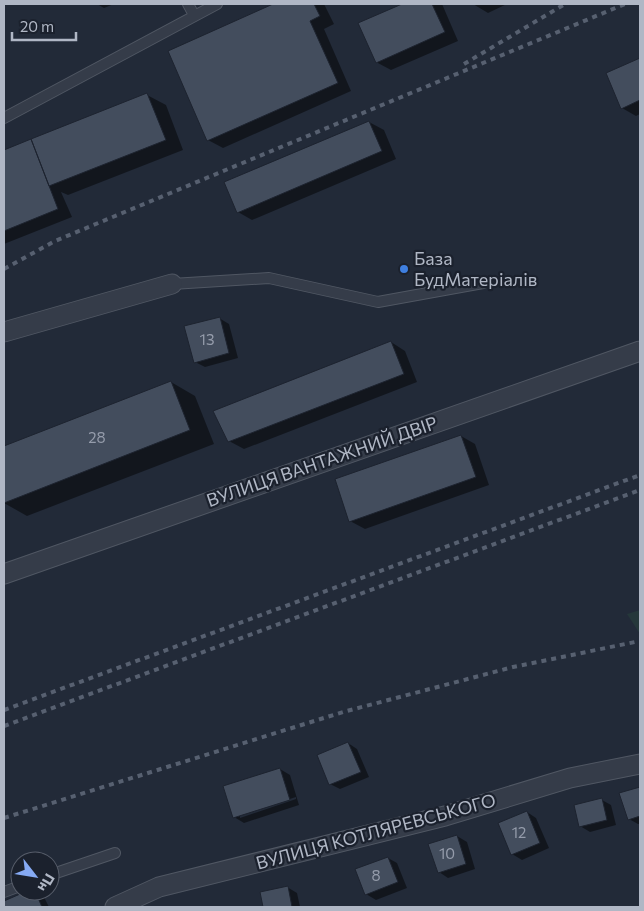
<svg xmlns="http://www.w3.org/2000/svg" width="644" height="911" font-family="Commissioner,sans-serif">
<rect width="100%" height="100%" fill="#222a38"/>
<path fill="#25373a" d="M 640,610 L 640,634 L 627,614 Z"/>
<path fill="#0007" fill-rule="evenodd" d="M 97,4 L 114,4 L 104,8 Z
M 276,4 L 324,4 L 334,24 L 324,29 L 351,91 L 223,148 L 208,140 L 169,51 Z
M 405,4 L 442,4 L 458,41 L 391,70 L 376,62 L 360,23 Z
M 473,4 L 507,4 L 488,13 Z
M 640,60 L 640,114 L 636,116 L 622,108 L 607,74 Z
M 147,95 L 166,105 L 183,150 L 68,195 L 61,192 L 72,217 L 4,244 L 4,151 Z
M 369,122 L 384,130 L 396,159 L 252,220 L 238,212 Z
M 219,318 L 229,324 L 238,358 L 205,367 L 195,362 Z
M 391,342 L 405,351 L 417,382 L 244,449 L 229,441 Z
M 171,382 L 195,396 L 214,444 L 27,516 L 4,503 L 4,447 Z
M 461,436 L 475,444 L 489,485 L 365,529 L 350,521 Z
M 348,743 L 357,749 L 369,777 L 340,789 L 330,784 Z
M 280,769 L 290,775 L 299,805 L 244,823 L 234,817 ZM 296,797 L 296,799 L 240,818 L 240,815 Z
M 640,788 L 640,824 L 638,824 L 629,819 L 621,794 Z
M 602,800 L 611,805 L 616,825 L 590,832 L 580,826 Z
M 527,812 L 536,818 L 549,848 L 522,860 L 512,854 Z
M 457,836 L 467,842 L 475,869 L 448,878 L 439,872 Z
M 388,858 L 397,863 L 407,888 L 376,900 L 366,894 Z
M 287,887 L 297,893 L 300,907 L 264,907 L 261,893 Z
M 31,891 L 43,895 L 49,907 L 4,907 L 4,903 Z"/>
<path fill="#434d5d" stroke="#1d232f" d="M 273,4 L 314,4 L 320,16 L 310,21 L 338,83 L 207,141 L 168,51 Z
M 402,4 L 432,4 L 445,32 L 376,63 L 358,23 Z
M 640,58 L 640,100 L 621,109 L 606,73 Z
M 147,93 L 166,140 L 49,186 L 31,139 Z
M 369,121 L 382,151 L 237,213 L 224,182 Z
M 31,139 L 58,209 L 4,231 L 4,150 Z
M 220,317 L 229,353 L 194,363 L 184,326 Z
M 391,341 L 404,374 L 228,442 L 213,411 Z
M 171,381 L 190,430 L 4,503 L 4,446 Z
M 461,435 L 476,477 L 349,522 L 335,479 Z
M 348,742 L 361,772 L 329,785 L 317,755 Z
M 280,768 L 290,800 L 233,818 L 223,786 Z
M 640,787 L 640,816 L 628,820 L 619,793 Z
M 602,798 L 607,820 L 579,827 L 574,805 Z
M 527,811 L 540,843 L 511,855 L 498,823 Z
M 457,835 L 466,864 L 438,873 L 428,844 Z
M 388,857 L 398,882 L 365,895 L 355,869 Z
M 288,886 L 292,907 L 263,907 L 260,892 Z
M 27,891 L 35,891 L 42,907 L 4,907 L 4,901 Z"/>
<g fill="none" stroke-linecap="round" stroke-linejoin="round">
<defs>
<path id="service" d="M 188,4 L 194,15
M 4,118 L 217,4
M 172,284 L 269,278 L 378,302 L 483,283
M 50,875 L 115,853
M 4,892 L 20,886"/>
<path id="minor" d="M 4,332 L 172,284
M 4,574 L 640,351
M 115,907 L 159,887 L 445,816 L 570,778 L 640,764"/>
</defs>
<use href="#service" stroke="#505763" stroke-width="12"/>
<use href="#minor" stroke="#505763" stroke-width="21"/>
<use href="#service" stroke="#353c49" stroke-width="10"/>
<use href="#minor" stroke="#353c49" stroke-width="19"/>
<path stroke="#576070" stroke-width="4" stroke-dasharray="5 5" stroke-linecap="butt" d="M 464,64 L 565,4
M 4,269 L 55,241 L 625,4
M 4,710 L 640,475
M 4,726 L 640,490
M 4,818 L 343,712 L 513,667 L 640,641"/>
</g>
<circle fill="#3f7fe0" stroke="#1b212d" stroke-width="2" cx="404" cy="269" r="5"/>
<g text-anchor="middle" stroke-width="4.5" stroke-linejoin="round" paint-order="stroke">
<g font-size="15" fill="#959cab">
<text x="207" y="345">13</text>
<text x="97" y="443">28</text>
<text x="519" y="838">12</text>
<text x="447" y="859">10</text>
<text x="376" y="881">8</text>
</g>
<g font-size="18" fill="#b0b7c5" stroke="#1b212d" text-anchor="start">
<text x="414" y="265">База<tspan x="414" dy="21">БудМатеріалів</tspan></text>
</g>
<g font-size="18" fill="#b0b7c5" stroke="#1b212d">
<text transform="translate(322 462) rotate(-19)" y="6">ВУЛИЦЯ ВАНТАЖНИЙ ДВІР</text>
<text transform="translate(376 832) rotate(-15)" y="6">ВУЛИЦЯ КОТЛЯРЕВСЬКОГО</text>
</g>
</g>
<rect width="644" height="911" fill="none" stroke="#b0b7c5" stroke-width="10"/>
<g transform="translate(35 876) rotate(121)"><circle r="24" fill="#1b212d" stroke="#575d6a"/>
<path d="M0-4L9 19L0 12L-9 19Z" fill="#86aaf4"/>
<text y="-8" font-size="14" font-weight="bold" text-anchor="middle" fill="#b0b7c5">Пн</text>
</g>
<path d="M12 32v8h64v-8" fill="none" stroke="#b0b7c5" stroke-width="2.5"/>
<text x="20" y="32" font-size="15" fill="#b0b7c5" stroke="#1b212d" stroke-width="4" paint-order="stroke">20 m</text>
</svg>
